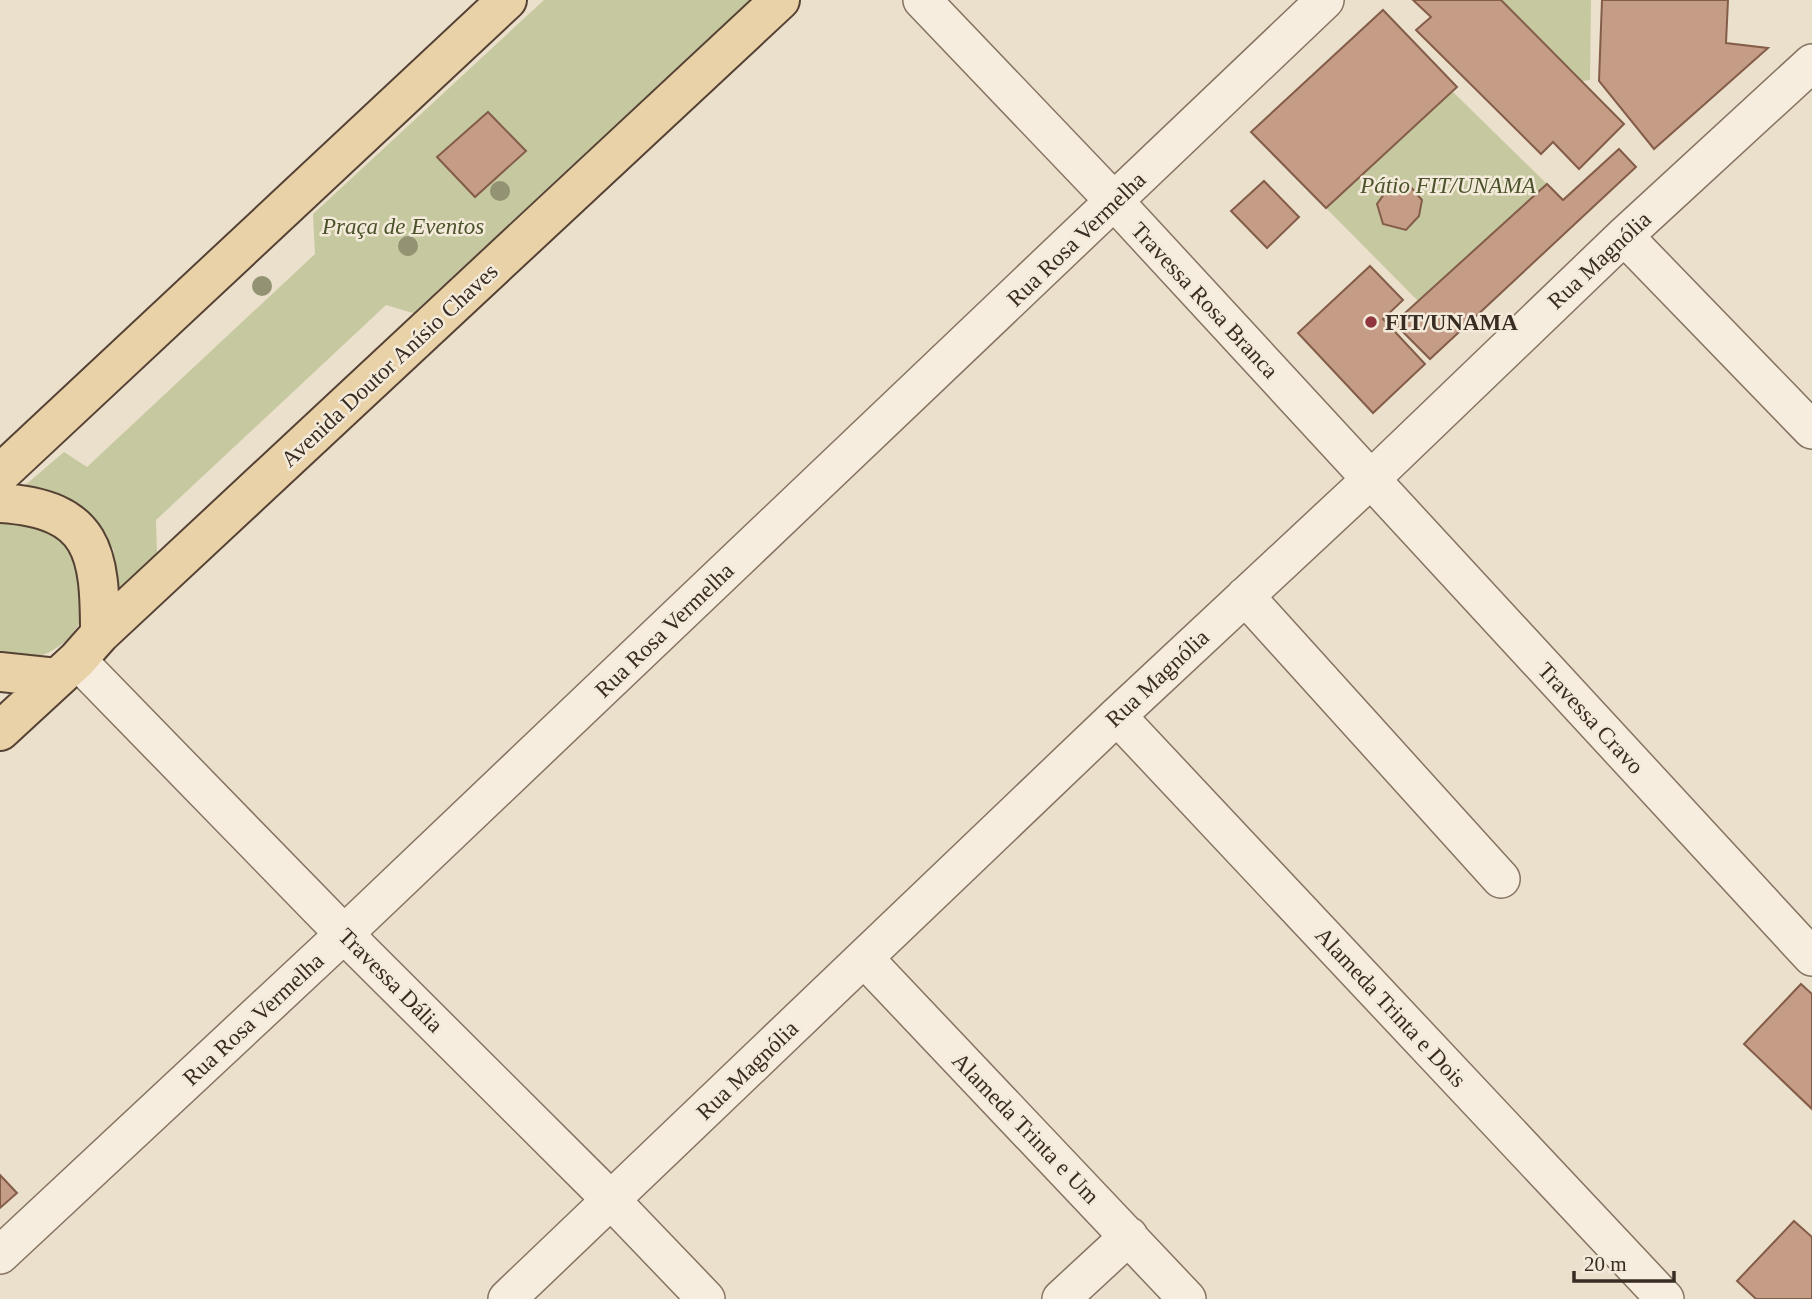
<svg xmlns="http://www.w3.org/2000/svg" width="1812" height="1299" font-family="Georgia,serif">
<rect width="100%" height="100%" fill="#ebe0cb"/>
<path fill="#c6c8a0" d="M 544,0 L 751,0 L 413,313 L 386,305 L 156,520 L 157,555 L 113,595 L 114,550 L 88,520 L 16,493 L 64,452 L 87,467 L 315,254 L 313,214 Z
M 1501,0 L 1591,0 L 1590,80 L 1582,81 Z
M 1452,91 L 1547,184 L 1418,301 L 1326,208 Z
M 0,517 L 68,537 C 73,556 85,581 87,599 C 87,604 85,610 83,615 C 70,649 35,664 0,660 Z"/>
<path fill="#c59c85" stroke="#835d49" stroke-width="2" d="M 1413,0 L 1501,0 L 1624,124 L 1579,169 L 1553,142 L 1541,154 L 1416,30 L 1431,17 Z
M 1602,0 L 1728,0 L 1726,43 L 1768,48 L 1654,149 L 1599,81 Z
M 1383,10 L 1457,87 L 1326,208 L 1251,132 Z
M 488,112 L 526,151 L 475,197 L 437,157 Z
M 1619,149 L 1636,167 L 1430,359 L 1394,323 L 1547,184 L 1563,200 Z
M 1264,181 L 1299,217 L 1267,248 L 1231,211 Z
M 1409,185 L 1422,200 L 1419,216 L 1406,230 L 1383,224 L 1377,204 L 1387,190 Z
M 1370,266 L 1403,300 L 1383,319 L 1425,364 L 1373,413 L 1298,333 Z
M 1801,984 L 1812,994 L 1812,1109 L 1744,1044 Z
M 0,1175 L 17,1193 L 0,1208 Z
M 1794,1221 L 1812,1237 L 1812,1299 L 1756,1299 L 1737,1281 Z"/>
<g fill="none" stroke-linecap="round" stroke-linejoin="round">
<defs>
<path id="minor" d="M 922,0 L 1115,202 L 1812,957
M 1624,236 L 1812,430
M 1245,596 L 1501,879
M 77,660 L 344,934 L 611,1200 L 706,1299
M 1117,716 L 1665,1299
M 864,958 L 1187,1299
M 0,1255 L 344,934 L 1325,0
M 507,1299 L 1117,716 L 1371,479 L 1624,236 L 1812,63
M 1061,1299 L 1129,1236"/>
<path id="major" d="M 0,474 L 507,0
M 0,503 C 95,509 100,553 100,634
M 0,672 L 57,678
M 0,731 L 77,660 L 100,634 L 780,0"/>
</defs>
<use href="#minor" stroke="#867361" stroke-width="40"/>
<use href="#major" stroke="#554234" stroke-width="42"/>
<use href="#minor" stroke="#f6edde" stroke-width="37"/>
<use href="#major" stroke="#e9d1a8" stroke-width="38"/>
</g>
<g fill="#939273">
<circle cx="500" cy="191" r="10"/>
<circle cx="408" cy="246" r="10"/>
<circle cx="262" cy="286" r="10"/>
</g>
<circle fill="#8f373d" stroke="#f3eada" stroke-width="2.5" cx="1371" cy="322" r="7"/>
<g text-anchor="middle" stroke-width="5" stroke-linejoin="round" paint-order="stroke">
<g font-size="23" font-style="italic" fill="#4b532b" stroke="#f3eada">
<text x="1448" y="193">Pátio FIT/UNAMA</text>
<text x="403" y="234">Praça de Eventos</text>
</g>
<g font-size="23" fill="#382c23" stroke="#f3eada">
<text transform="translate(1076 239) rotate(-44)" y="8">Rua Rosa Vermelha</text>
<text transform="translate(1599 260) rotate(-43)" y="8">Rua Magnólia</text>
<text transform="translate(1205 300) rotate(47)" y="8">Travessa Rosa Branca</text>
<text transform="translate(389 365) rotate(-43)" y="8">Avenida Doutor Anísio Chaves</text>
<text transform="translate(664 630) rotate(-44)" y="8">Rua Rosa Vermelha</text>
<text transform="translate(1157 678) rotate(-43)" y="8">Rua Magnólia</text>
<text transform="translate(1591 718) rotate(47)" y="8">Travessa Cravo</text>
<text transform="translate(391 980) rotate(45)" y="8">Travessa Dália</text>
<text transform="translate(1391 1007) rotate(47)" y="8">Alameda Trinta e Dois</text>
<text transform="translate(253 1019) rotate(-43)" y="8">Rua Rosa Vermelha</text>
<text transform="translate(747 1070) rotate(-44)" y="8">Rua Magnólia</text>
<text transform="translate(1026 1128) rotate(46)" y="8">Alameda Trinta e Um</text>
</g>
<g font-size="23" font-weight="bold" fill="#382c23" stroke="#f3eada" text-anchor="start">
<text x="1385" y="330">FIT/UNAMA</text>
</g>
</g>
<path d="M1574 1271v10h100v-10" fill="none" stroke="#382c23" stroke-width="3.5"/>
<text x="1584" y="1271" font-size="21" fill="#382c23" stroke="#f3eada" stroke-width="5" paint-order="stroke">20 m</text>
</svg>
